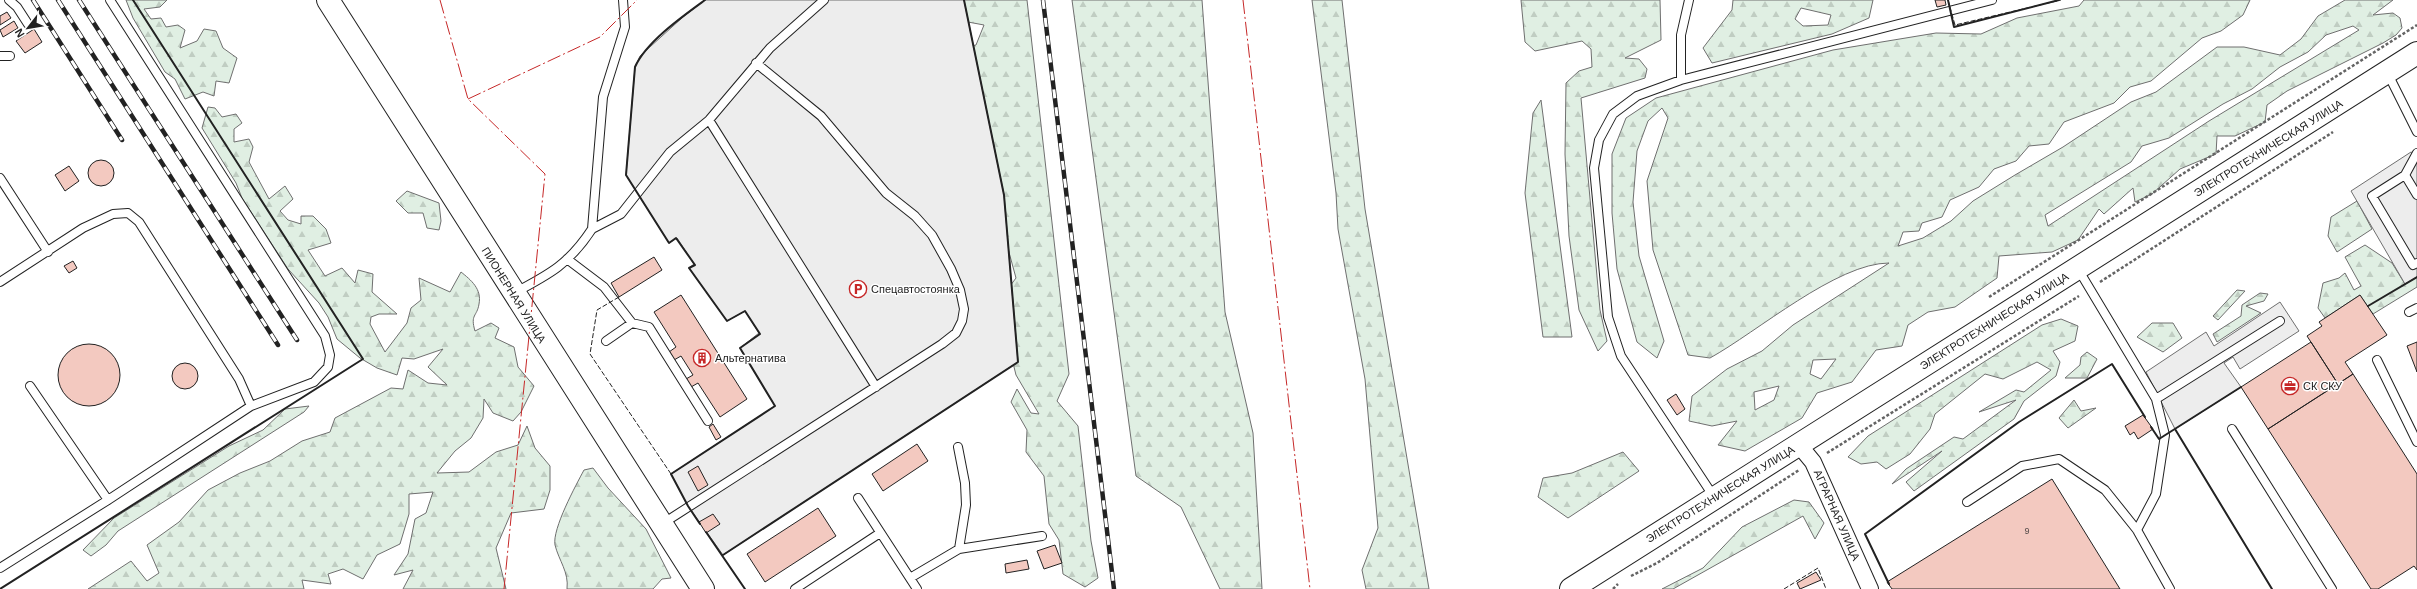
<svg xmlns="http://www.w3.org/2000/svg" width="2417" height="589" font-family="Helvetica,sans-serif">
<defs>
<pattern id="forest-firs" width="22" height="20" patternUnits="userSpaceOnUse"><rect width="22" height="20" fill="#e0efe3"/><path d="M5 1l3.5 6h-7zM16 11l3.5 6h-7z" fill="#c0cdc2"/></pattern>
</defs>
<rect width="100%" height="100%" fill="#fff"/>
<path fill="url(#forest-firs)" stroke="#6f6f6f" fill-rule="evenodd" d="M 126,0 L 167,0 L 160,7 L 144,9 L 151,19 L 161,18 L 166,27 L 178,25 L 185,30 L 180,48 L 197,41 L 204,29 L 216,31 L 223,48 L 237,58 L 229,83 L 216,81 L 214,96 L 203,92 L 185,99 L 175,79 L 165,72 L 133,18 Z
M 905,0 L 1027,0 L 1069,374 L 1057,401 L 1078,426 L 1091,541 L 1098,578 L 1085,587 L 1063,574 L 1059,540 L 1049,524 L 1044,476 L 1026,452 L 1027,430 L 1011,402 L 1017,389 L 1031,413 L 1039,414 L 1016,375 L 998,302 L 1016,278 L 1007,245 ZM 968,22 L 984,25 L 976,45 L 967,47 Z
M 1072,0 L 1202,0 L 1225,312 L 1253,433 L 1262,589 L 1220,589 L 1181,507 L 1136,476 Z
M 1312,0 L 1342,0 L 1365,209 L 1429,589 L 1366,589 L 1362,570 L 1378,528 L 1365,379 L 1338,229 L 1336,193 Z
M 1521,0 L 1660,0 L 1661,40 L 1625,58 L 1639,59 L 1647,69 L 1645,78 L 1581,98 L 1600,310 L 1607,341 L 1598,351 L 1579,310 L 1569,236 L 1565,154 L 1566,83 L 1579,71 L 1592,67 L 1591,49 L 1582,41 L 1535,51 L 1525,42 Z
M 1733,0 L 1873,0 L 1869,18 L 1832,34 L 1712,63 L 1703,48 L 1732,10 ZM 1801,8 L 1831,15 L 1828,25 L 1803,26 L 1795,19 Z
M 2084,0 L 2250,0 L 2243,15 L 2221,31 L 2202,38 L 2151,81 L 2130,87 L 2114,103 L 2064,122 L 2049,144 L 2029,146 L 2016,161 L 1994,169 L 1979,187 L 1950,200 L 1942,217 L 1922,223 L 1919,231 L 1903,232 L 1898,246 L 1923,238 L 1951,221 L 1973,201 L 2015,175 L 2063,147 L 2131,102 L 2156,92 L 2217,47 L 2244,47 L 2280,55 L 2301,39 L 2318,16 L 2345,0 L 2393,0 L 2373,15 L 2393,13 L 2400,18 L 2402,28 L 2396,35 L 2383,43 L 2287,91 L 2267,105 L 2265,122 L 2235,136 L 2217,136 L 2216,154 L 2180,169 L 2152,194 L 2135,202 L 2133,188 L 2104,214 L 2099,209 L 2078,240 L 2052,252 L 1999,256 L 1997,278 L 1955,307 L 1928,312 L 1908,325 L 1902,346 L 1876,350 L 1852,382 L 1817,393 L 1802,418 L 1745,451 L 1718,445 L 1737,421 L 1712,426 L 1689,421 L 1692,396 L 1727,369 L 1762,351 L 1793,325 L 1889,263 C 1837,263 1757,332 1710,358 L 1688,355 L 1653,250 L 1647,181 L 1668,118 L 1662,108 L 1648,121 L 1637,151 L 1633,202 L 1639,256 L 1664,341 L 1657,358 L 1637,342 L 1617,269 L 1612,213 L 1612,154 L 1626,118 L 1656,98 L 1833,50 L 1936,33 L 1981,34 L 2017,18 L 2079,6 ZM 2353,26 L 2359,30 L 2209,121 L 2048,226 L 2045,215 L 2131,162 L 2142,146 L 2169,138 L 2223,104 L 2252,89 L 2280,67 L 2308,52 L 2326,35 ZM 1836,359 L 1821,379 L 1810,374 L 1813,360 ZM 1779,386 L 1774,400 L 1755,410 L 1754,392 Z
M 1541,100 L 1572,337 L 1543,337 L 1525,193 L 1533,113 Z
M 208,107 L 215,108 L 222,117 L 236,114 L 242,123 L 234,129 L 234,142 L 249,139 L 253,147 L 249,162 L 269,199 L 285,186 L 293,199 L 280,211 L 288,220 L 301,224 L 301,216 L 313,216 L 326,229 L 331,243 L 308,250 L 325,276 L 342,268 L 355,283 L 358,270 L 373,274 L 372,292 L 397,314 L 379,314 L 371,317 L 370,324 L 385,352 L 407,323 L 411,308 L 421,300 L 419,278 L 450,292 L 461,272 C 471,280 482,289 479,304 C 477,317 470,314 475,331 L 491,323 L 499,328 L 495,338 L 514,347 L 518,367 L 534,386 L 521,412 L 513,421 L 493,413 L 484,399 L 483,418 L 471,438 L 455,451 L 437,473 L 469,472 L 496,452 L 518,445 L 527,426 L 535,448 L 550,466 L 550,490 L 544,509 L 511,513 L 496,548 L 506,589 L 403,589 L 413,570 L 394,575 L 408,554 L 415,519 L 426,513 L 433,492 L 409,494 L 409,514 L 400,544 L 377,555 L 363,579 L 343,569 L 328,574 L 331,584 L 302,580 L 304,589 L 88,589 L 131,561 L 147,581 L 159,573 L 147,545 L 179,522 L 208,490 L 240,473 L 270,461 L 302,441 L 330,432 L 335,418 L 391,388 L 403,389 L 408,370 L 428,383 L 447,385 L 428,367 L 443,349 L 414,359 L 402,358 L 397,375 L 377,368 L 360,358 L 337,339 L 328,317 L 319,303 L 288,269 L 242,198 L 236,183 L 202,128 Z
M 407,191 L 439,203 L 441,221 L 439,230 L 427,228 L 423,213 L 408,213 L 396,201 Z
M 2357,201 L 2372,229 L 2337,252 L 2328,236 L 2331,217 Z
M 2365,245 L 2392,263 L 2405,284 L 2417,277 L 2417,287 L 2373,314 L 2360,295 L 2325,318 L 2318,308 L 2323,283 L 2339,278 L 2345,273 L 2354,290 L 2361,286 L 2345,257 Z
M 2237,290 L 2245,291 L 2218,320 L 2213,316 Z
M 2260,293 L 2268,294 L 2264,301 L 2246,306 L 2261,313 L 2217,342 L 2213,334 L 2241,316 L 2242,305 Z
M 2061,319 L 2078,326 L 2075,341 L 2053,351 L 2060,362 L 2056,376 L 2024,401 L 2014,419 L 1914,491 L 1906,482 L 1942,451 L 1892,484 L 1906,469 L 1954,437 L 1963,439 L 2016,400 L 1979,412 L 2016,390 L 2024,392 L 2051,370 L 2037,362 L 2003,379 L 1985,374 L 1935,414 L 1930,429 L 1910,454 L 1886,469 L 1877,462 L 1861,464 L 1848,457 L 1868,436 L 2042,325 Z
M 2152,323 L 2173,323 L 2182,338 L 2163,352 L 2137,337 Z
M 2087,352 L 2097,359 L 2087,378 L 2065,378 L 2080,365 L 2081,357 Z
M 2074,400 L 2081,411 L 2096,408 L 2068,428 L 2059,418 Z
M 309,406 L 304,412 L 118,531 L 106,545 L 91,556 L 83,550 L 114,518 L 229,446 L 263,430 L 285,409 Z
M 1623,452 L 1639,471 L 1568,518 L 1538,497 L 1543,478 L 1572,473 Z
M 593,468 L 608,488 L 646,529 L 671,578 L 662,579 L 653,589 L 567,589 C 569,572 559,561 555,545 C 552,529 576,485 584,470 Z
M 1794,500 L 1809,502 L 1824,523 L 1815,539 L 1803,516 L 1673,589 L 1662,589 L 1703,568 L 1742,527 Z"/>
<path fill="#ededed" stroke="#6f6f6f" d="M 705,0 L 964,0 L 1004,195 L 1018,362 L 723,555 L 688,506 L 671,474 L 775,406 L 740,348 L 759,333 L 745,311 L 727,321 L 689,268 L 694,264 L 677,238 L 669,243 L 626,175 L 635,67 L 640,56 L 683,17 Z
M 2411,152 L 2417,155 L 2417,277 L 2405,284 L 2351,191 Z
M 2280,302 L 2299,331 L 2240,369 L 2233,357 L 2224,363 L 2241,387 L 2175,429 L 2146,372 L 2206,332 L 2214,346 Z"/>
<path fill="#f3c9c0" stroke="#222" d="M 1935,0 L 1945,0 L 1946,5 L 1937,7 Z
M 7,12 L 11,18 L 0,25 L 0,16 Z
M 14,21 L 18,28 L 3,37 L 0,30 Z
M 34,29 L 42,42 L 25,53 L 16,41 Z
M88 173a13 13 0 1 1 26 0a13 13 0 1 1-26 0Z
M 69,166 L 79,181 L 65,191 L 55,175 Z
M 654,257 L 662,270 L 619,297 L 611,283 Z
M 73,261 L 77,268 L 69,273 L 64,266 Z
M 681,295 L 747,399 L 720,417 L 698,383 L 691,387 L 686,379 L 693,375 L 681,356 L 674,360 L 669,352 L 676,347 L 654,312 Z
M 2360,295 L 2387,335 L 2345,362 L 2353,374 L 2338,384 L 2307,336 L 2322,326 L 2319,322 Z
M 2311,342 L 2338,384 L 2268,429 L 2241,387 Z
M 2417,342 L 2417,372 L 2407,346 Z
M58 375a31 31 0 1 1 62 0a31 31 0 1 1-62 0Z
M172 376a13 13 0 1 1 26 0a13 13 0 1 1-26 0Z
M 2353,374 L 2417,474 L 2417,570 L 2414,566 L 2378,589 L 2371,589 L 2268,429 Z
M 1676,394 L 1685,409 L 1677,415 L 1667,400 Z
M 2143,415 L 2153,429 L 2138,439 L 2134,432 L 2130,435 L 2125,426 Z
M 713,424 L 721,437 L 716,440 L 709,427 Z
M 917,444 L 928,461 L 883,491 L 872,474 Z
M 698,466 L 708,485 L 698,491 L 688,472 Z
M 2052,479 L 2120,589 L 1892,589 L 1887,582 Z
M 818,508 L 836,536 L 765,582 L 747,554 Z
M 713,514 L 720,524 L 706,533 L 699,522 Z
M 1055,545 L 1062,563 L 1044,569 L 1037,551 Z
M 1027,560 L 1029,569 L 1006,573 L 1005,564 Z
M 1816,572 L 1821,580 L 1800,589 L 1797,583 Z"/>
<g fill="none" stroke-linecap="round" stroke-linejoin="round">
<defs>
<path id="lane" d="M 9,0 L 17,7 L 28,24
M 0,56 L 10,56
M 2388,74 L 2417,132
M 1681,80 L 1681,35 L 1689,0
M 709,120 L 876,387
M 2417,153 L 2405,175 L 2417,195
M 2405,175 L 2372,196 L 2413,265 L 2417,263
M 0,178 L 48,252
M 592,229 L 621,214 L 670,152 L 709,120 L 770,48 L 824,0
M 567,259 L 604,287 L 632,323
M 2078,269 L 2156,399 L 2165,435 L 2156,494 L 2137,530
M 0,282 L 83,228 L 113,214 L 128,213 L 139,222 L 239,379 L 251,406
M 514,293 C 550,274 569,264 592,229 L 603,97 L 625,27 L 623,0
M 2409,312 L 2417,308
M 606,341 L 632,323 L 649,327 L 708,421
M 2377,360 L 2417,442
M 30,386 L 108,500
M 2156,399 L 2280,321
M 2232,429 L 2332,589
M 958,447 L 965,483 L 966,505 L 959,549
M 1714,497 L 1621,356 L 1608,317 L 1594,168 L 1599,140 L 1613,114 L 1637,96 L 1681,80 L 1992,0
M 858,498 L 917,589
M 1967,502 L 2022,466 L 2059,459 L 2105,490 L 2137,530 L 2170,589
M 662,524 L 942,344 L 956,333 L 962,321 L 964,309 L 960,290 L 951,269 L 932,235 L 915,216 L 886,193 L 821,116 L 756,63
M 0,568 L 108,500 L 251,406 L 314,382 L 328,367 L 330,355 L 325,336 L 110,0
M 910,578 L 959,549 L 1042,536
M 795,589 L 880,533"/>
<path id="street" d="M 1799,445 L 1813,462 L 1870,589"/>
<path id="secondary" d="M 328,0 L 703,589
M 1571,589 L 2417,53"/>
</defs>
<use href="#lane" stroke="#222" stroke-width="10"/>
<use href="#street" stroke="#222" stroke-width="18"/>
<use href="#secondary" stroke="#222" stroke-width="24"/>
<path stroke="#646464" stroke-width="2.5" stroke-dasharray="3 2" stroke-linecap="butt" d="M 2100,282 L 2333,132
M 1989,297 L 2417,25
M 1827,453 L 2079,296
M 1631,576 L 1657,563 L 1799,470
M 1613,589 L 1618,584"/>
<use href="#lane" stroke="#fff" stroke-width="8"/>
<use href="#street" stroke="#fff" stroke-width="16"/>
<use href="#secondary" stroke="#fff" stroke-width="22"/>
<defs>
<path id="rail" d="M 33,0 L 122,140
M 58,0 L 278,345
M 79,0 L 297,340
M 1043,0 L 1114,589"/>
</defs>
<use href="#rail" stroke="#222" stroke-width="4.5"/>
<use href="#rail" stroke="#fff" stroke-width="3" stroke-dasharray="9" stroke-linecap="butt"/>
<path stroke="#222" stroke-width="1" stroke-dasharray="5 2" stroke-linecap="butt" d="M 1948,0 L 1955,25 L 2061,0
M 619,297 L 597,310 L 590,354 L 671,474
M 1784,589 L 1818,568 L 1826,589"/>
<path stroke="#222" stroke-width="2" d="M 1948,0 L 1954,27 L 2059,0
M 2368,306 L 2417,277
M 2151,427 L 2159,439 L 2241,387
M 2175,429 L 2272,589
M 700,524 L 688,506 L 671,474 L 775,406 L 740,348 L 760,334 L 745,311 L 727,321 L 689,268 L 695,265 L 676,238 L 669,243 L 626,175 L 635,67 C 646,42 683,16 705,0
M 706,532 L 745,589
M 723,555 L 1018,362 L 1004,195 L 964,0
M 1889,584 L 1865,534 L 2019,422 L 2112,364 L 2145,417
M 0,589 L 363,359 L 133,0"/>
<path stroke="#c62828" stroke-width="1" stroke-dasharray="14 3 2 3" stroke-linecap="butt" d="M 440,0 L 468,99 L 545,174 L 504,589
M 1243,0 L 1310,589
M 468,99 L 600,37 L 637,0"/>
</g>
<defs>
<symbol id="parking-ring" viewBox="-11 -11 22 22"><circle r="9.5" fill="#fff" stroke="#c62828" stroke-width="1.5"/><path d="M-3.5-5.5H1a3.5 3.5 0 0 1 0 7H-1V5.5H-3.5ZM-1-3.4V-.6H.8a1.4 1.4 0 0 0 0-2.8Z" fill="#c62828"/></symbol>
<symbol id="building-ring" viewBox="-11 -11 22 22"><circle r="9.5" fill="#fff" stroke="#c62828" stroke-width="1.5"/><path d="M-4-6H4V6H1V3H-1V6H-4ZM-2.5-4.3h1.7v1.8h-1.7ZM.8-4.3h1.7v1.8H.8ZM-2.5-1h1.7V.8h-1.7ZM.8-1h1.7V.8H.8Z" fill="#c62828"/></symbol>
<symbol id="office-ring" viewBox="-11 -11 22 22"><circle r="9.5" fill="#fff" stroke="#c62828" stroke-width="1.5"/><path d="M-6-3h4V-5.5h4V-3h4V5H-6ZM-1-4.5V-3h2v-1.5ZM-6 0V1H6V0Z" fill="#c62828"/></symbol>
</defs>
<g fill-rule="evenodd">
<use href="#parking-ring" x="848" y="279" width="20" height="20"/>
<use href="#building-ring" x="692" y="348" width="20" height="20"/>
<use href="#office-ring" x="2280" y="376" width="20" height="20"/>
</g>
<g text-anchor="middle" stroke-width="3" stroke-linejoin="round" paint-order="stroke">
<g font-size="9" fill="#564c4a">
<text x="2027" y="534">9</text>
</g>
<g font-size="11" fill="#222" stroke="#fff">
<text transform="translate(2268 148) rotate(-32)" y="4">ЭЛЕКТРОТЕХНИЧЕСКАЯ УЛИЦА</text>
<text transform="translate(514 295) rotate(58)" y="4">ПИОНЕРНАЯ УЛИЦА</text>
<text transform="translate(1994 321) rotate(-32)" y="4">ЭЛЕКТРОТЕХНИЧЕСКАЯ УЛИЦА</text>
<text transform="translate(1720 494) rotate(-32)" y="4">ЭЛЕКТРОТЕХНИЧЕСКАЯ УЛИЦА</text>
<text transform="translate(1837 515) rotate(66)" y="4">АГРАРНАЯ УЛИЦА</text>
</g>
<g font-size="11" fill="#222" stroke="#fff" text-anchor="start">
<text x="871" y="293">Спецавтостоянка</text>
<text x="715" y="362">Альтернатива</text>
<text x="2303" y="390">СК СКУ</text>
</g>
</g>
<g transform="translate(28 28) rotate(239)" stroke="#ffffff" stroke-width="3" paint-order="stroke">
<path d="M0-3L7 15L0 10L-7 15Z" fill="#222222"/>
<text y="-6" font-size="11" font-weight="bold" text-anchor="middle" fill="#222222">N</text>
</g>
</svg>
